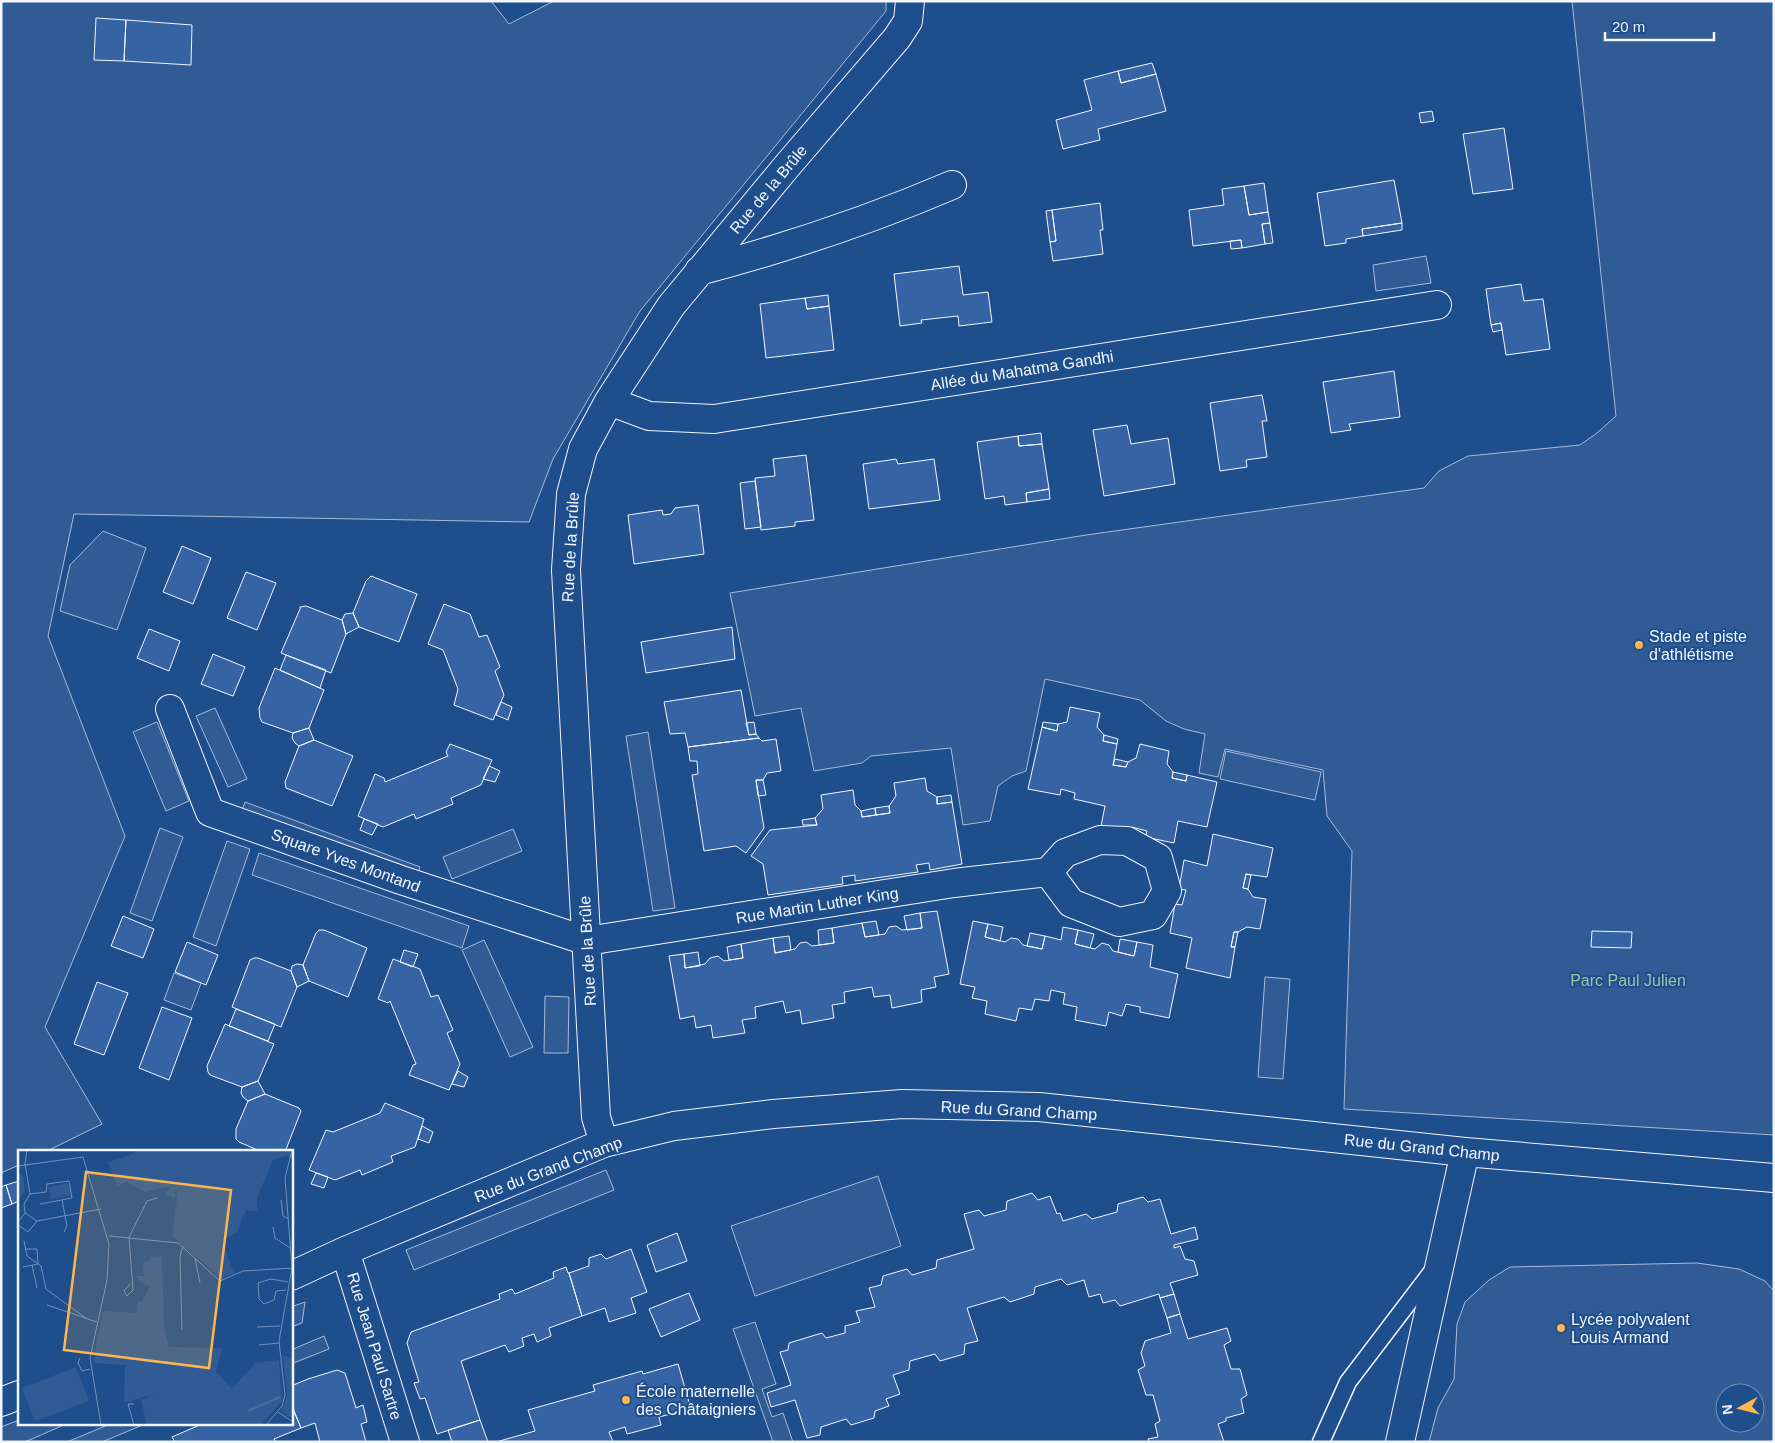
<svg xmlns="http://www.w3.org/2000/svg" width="1775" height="1443" font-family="Arial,sans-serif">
<rect width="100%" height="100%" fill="#1f4e8c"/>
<path fill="#305b95" stroke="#a8bbd7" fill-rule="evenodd" d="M 1,1 L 491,1 L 509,24 L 554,1 L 886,1 L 886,11 L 640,311 L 553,459 L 529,522 L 74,514 L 48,636 L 125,836 L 45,1027 L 102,1124 L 45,1152 L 19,1152 L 19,1165 L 1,1173 Z
M 1572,1 L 1774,1 L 1774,1135 L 1344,1109 L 1352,851 L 1327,816 L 1323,770 L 1225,749 L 1218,777 L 1199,773 L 1205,734 L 1184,729 L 1166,721 L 1140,700 L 1045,679 L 1026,771 L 1012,776 L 998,786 L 990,821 L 963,825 L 951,748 L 871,756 L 862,763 L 814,771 L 801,708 L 755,716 L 730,593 L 1086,535 L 1424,488 L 1439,471 L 1468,456 L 1580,445 L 1597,433 L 1616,416 Z
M 1426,256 L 1431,283 L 1376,291 L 1373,265 Z
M 103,531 L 146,548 L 117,630 L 60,611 L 70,565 Z
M 215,708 L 247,779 L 228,787 L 196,716 Z
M 157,722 L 189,801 L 166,811 L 133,732 Z
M 648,732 L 675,908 L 653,911 L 626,736 Z
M 1226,751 L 1321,772 L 1315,800 L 1220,779 Z
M 245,802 L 420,867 L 416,878 L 241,813 Z
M 160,828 L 183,837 L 152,921 L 130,913 Z
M 513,829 L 522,851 L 452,879 L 443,857 Z
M 227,841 L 250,849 L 216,946 L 193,937 Z
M 259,853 L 469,926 L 462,948 L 252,875 Z
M 484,940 L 533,1047 L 510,1057 L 462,950 Z
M 174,973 L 201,983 L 191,1010 L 164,1000 Z
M 1265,977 L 1290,979 L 1283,1079 L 1258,1077 Z
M 545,996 L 569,997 L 568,1053 L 544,1053 Z
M 606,1170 L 614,1190 L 414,1270 L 406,1250 Z
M 878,1176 L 901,1246 L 755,1296 L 731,1226 Z
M 1697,1263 L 1739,1269 L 1765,1281 L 1774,1291 L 1774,1442 L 1429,1442 L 1438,1408 L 1454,1379 L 1457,1324 L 1465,1302 L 1489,1280 L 1510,1267 ZM 1725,1393 L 1755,1393 L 1755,1423 L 1725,1423 Z
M 305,1302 L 302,1323 L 291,1327 L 291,1307 Z
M 755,1322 L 776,1384 L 762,1389 L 772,1417 L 783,1413 L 793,1442 L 773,1442 L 733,1329 Z
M 324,1336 L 329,1349 L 291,1364 L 291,1350 Z
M 19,1420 L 19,1424 L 66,1424 L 25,1442 L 1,1442 L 1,1427 Z
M 110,1424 L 145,1424 L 102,1442 L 67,1442 Z"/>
<path fill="#3563a3" stroke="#f2f6ff" d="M 96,18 L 126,20 L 124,61 L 94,60 Z
M 126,20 L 192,25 L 191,65 L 124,61 Z
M 1152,63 L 1156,74 L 1121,83 L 1118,71 Z
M 1118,71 L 1121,83 L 1156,74 L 1166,111 L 1098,129 L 1100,140 L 1063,149 L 1056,120 L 1092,110 L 1084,80 Z
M 1432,111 L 1434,121 L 1421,123 L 1419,113 Z
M 1504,128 L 1513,189 L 1473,194 L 1463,134 Z
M 1394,180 L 1402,223 L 1362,229 L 1363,236 L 1346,239 L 1346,243 L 1325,246 L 1317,193 Z
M 1264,183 L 1268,212 L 1249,215 L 1244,186 Z
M 1244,186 L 1249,215 L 1268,212 L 1270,223 L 1262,224 L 1265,244 L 1242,248 L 1241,240 L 1193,246 L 1189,210 L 1224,205 L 1222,189 Z
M 1100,203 L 1103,230 L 1100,230 L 1103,254 L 1053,261 L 1050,242 L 1056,241 L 1052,210 Z
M 1052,210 L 1056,241 L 1050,242 L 1046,211 Z
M 1270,223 L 1273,243 L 1265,244 L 1262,224 Z
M 1402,223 L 1402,230 L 1363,236 L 1362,229 Z
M 1241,240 L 1242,248 L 1231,249 L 1230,241 Z
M 959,266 L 963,295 L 988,292 L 992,322 L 959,326 L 958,316 L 921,320 L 922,323 L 900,326 L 894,274 Z
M 1521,284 L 1524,301 L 1543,299 L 1550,349 L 1506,355 L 1501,323 L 1491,325 L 1486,289 Z
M 828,295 L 829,306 L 807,309 L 805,298 Z
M 805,298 L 807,309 L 829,306 L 834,350 L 766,358 L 760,304 Z
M 1501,323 L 1502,330 L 1493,332 L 1491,325 Z
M 1394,371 L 1400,417 L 1349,424 L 1351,430 L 1331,433 L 1323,382 Z
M 1262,395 L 1267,421 L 1262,421 L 1267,457 L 1246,460 L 1247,467 L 1220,471 L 1210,403 Z
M 1127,425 L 1131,444 L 1168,438 L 1175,484 L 1104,496 L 1093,430 Z
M 1041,433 L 1042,444 L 1019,446 L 1018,436 Z
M 1018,436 L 1019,446 L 1042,444 L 1049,489 L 1026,493 L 1027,502 L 1005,505 L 1004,496 L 985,499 L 977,442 Z
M 806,455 L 814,520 L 795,522 L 795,526 L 761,530 L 755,478 L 775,476 L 773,459 Z
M 896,459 L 898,464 L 934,459 L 940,500 L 869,509 L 863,464 Z
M 755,481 L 761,527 L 745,529 L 740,483 Z
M 1049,489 L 1050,499 L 1027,502 L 1026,493 Z
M 698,505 L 704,554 L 634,564 L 628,515 L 662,510 L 663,515 L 671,514 L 675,508 Z
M 182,546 L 211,558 L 193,604 L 163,592 Z
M 246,572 L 276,583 L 257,630 L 227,618 Z
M 371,576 L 417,594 L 399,642 L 359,627 L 353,613 L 366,581 Z
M 444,604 L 470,614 L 479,637 L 487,635 L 500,667 L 495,671 L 504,695 L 493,720 L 454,705 L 458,689 L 443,650 L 428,644 Z
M 306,606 L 342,620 L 346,634 L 331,673 L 281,653 L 300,609 L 300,607 Z
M 353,613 L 359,627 L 346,634 L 342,620 L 345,614 Z
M 732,627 L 735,659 L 646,673 L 641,642 Z
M 149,629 L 180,641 L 169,671 L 137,658 Z
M 213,654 L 245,667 L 233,696 L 201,684 Z
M 286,655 L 326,670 L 320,688 L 280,670 Z
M 275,668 L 324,690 L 309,728 L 293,733 L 262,722 L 260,718 L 259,708 Z
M 741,690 L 749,735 L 756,734 L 759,738 L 688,747 L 685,733 L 670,734 L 664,702 Z
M 501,702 L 512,707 L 508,720 L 496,715 Z
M 1070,707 L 1100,713 L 1097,727 L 1104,735 L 1103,741 L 1117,744 L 1113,765 L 1126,767 L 1128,762 L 1136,758 L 1140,744 L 1169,751 L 1167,764 L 1173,772 L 1172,778 L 1186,781 L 1187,775 L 1217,782 L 1207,827 L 1178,821 L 1174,843 L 1145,837 L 1147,831 L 1132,827 L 1131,834 L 1101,826 L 1105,806 L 1074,799 L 1075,793 L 1061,789 L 1060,795 L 1028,789 L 1042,727 L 1057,731 L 1058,724 L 1067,722 Z
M 754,722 L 756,734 L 749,735 L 746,723 Z
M 1043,722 L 1058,724 L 1057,731 L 1042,727 Z
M 309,728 L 314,740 L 299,746 L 295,743 L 292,738 L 293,733 Z
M 1104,735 L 1118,739 L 1117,744 L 1103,741 Z
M 759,738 L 762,741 L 776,739 L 781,771 L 767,773 L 763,780 L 756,780 L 764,828 L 746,853 L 736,846 L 704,851 L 692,775 L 698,774 L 697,761 L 690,761 L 688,747 Z
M 314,740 L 353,756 L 332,806 L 286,788 L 285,782 L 299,746 Z
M 450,744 L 492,760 L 481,785 L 451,798 L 453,804 L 416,819 L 414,814 L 383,827 L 358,816 L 375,774 L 384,778 L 385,782 L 448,756 L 446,752 Z
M 1115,759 L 1128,762 L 1126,767 L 1113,765 Z
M 489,766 L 500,771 L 495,782 L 483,779 Z
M 1173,772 L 1187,775 L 1186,781 L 1172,778 Z
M 925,778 L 927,791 L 937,797 L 937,804 L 952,802 L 962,864 L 930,870 L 929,863 L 916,865 L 918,872 L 855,881 L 855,875 L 842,877 L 843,884 L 768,895 L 763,864 L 751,856 L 770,830 L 817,825 L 815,818 L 823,809 L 821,795 L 853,790 L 855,805 L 861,811 L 862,817 L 890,813 L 889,806 L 896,796 L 894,783 Z
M 756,780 L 763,780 L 766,795 L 758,796 Z
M 951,795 L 952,802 L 937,804 L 937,797 Z
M 889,806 L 890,813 L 876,815 L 875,808 Z
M 875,808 L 876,815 L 862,817 L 861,811 Z
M 815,818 L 817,825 L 803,825 L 802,820 Z
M 364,819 L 378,824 L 372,835 L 360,830 Z
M 1213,834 L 1273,848 L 1267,877 L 1246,874 L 1243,888 L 1248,889 L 1253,897 L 1266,899 L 1260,929 L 1247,927 L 1238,932 L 1234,932 L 1231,947 L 1235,947 L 1230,978 L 1186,968 L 1192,938 L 1170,933 L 1175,904 L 1182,905 L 1186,890 L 1179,889 L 1184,860 L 1207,866 Z
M 1246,874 L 1251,875 L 1248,889 L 1243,888 Z
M 937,911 L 949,974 L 934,977 L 936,987 L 921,990 L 922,1002 L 892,1008 L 890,995 L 874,997 L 872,987 L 844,992 L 845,1003 L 832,1005 L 834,1018 L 802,1024 L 800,1010 L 786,1013 L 783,1001 L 755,1007 L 756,1018 L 742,1020 L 745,1033 L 713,1038 L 711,1025 L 696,1028 L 694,1016 L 680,1019 L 669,956 L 684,954 L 685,968 L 705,964 L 710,958 L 718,956 L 724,961 L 743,958 L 741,944 L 773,938 L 775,953 L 795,949 L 800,943 L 806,942 L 812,946 L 834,943 L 832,928 L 862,923 L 865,937 L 885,934 L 889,927 L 896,926 L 902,930 L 922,928 L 920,913 Z
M 920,913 L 922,928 L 907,930 L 904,916 Z
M 123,916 L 154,929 L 143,958 L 111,946 Z
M 876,921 L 879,935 L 865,937 L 862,923 Z
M 973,921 L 988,924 L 985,937 L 1005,942 L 1011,938 L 1018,939 L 1023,945 L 1042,949 L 1045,936 L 1061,940 L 1063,927 L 1078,930 L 1075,944 L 1095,949 L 1102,943 L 1109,945 L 1113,951 L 1134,956 L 1137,942 L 1153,945 L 1150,967 L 1178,974 L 1169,1018 L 1140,1012 L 1140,1007 L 1126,1004 L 1122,1016 L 1109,1012 L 1106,1026 L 1075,1020 L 1077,1007 L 1063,1004 L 1065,993 L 1051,990 L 1049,1001 L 1035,999 L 1032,1010 L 1019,1008 L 1016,1021 L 985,1014 L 987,1001 L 972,998 L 975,987 L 960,984 Z
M 988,924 L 1003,927 L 1000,941 L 985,937 Z
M 832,928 L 834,943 L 819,945 L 818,930 Z
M 319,930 L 324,930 L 367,948 L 348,997 L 309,981 L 303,965 L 316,933 Z
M 1078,930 L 1094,934 L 1090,948 L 1075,944 Z
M 1592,931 L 1632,932 L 1631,948 L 1591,947 Z
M 1234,932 L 1238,932 L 1235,947 L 1231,947 Z
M 1030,933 L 1045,936 L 1042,949 L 1027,946 Z
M 789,936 L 791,950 L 775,953 L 773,938 Z
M 1120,939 L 1137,942 L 1134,956 L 1118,952 Z
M 187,942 L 218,955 L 206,985 L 175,972 Z
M 741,944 L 743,958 L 729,960 L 727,947 Z
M 404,950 L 418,954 L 413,967 L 400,962 Z
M 698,952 L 700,966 L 685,968 L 684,954 Z
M 254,958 L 258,958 L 291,971 L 297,987 L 281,1027 L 232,1007 L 250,960 Z
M 393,959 L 420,969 L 431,997 L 438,995 L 453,1030 L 447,1033 L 460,1064 L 449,1090 L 409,1075 L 413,1065 L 416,1064 L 390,1001 L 388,1003 L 378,999 Z
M 297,964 L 303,965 L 309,981 L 297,987 L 291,971 L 292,966 Z
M 97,982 L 128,993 L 104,1055 L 74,1044 Z
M 162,1007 L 192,1018 L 169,1080 L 139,1068 Z
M 236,1009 L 275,1024 L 268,1041 L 229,1026 Z
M 225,1024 L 274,1044 L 258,1081 L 242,1087 L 210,1075 L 208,1072 L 207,1066 Z
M 458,1071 L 468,1077 L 464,1087 L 452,1084 Z
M 258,1081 L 265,1094 L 248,1101 L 243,1097 L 241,1093 L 242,1087 Z
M 265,1094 L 299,1108 L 301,1111 L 285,1152 L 262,1152 L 239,1142 L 236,1139 L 236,1129 L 248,1101 Z
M 385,1103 L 424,1119 L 415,1147 L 391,1156 L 393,1162 L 362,1175 L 360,1170 L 335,1180 L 309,1170 L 326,1130 L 333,1132 L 380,1113 Z
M 422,1126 L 433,1132 L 429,1143 L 418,1139 Z
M 316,1173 L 328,1177 L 324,1188 L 311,1184 Z
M 19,1181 L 19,1201 L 12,1204 L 6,1185 Z
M 6,1185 L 12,1204 L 1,1208 L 1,1187 Z
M 1032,1193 L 1038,1200 L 1050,1196 L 1057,1214 L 1060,1213 L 1063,1221 L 1086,1214 L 1092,1219 L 1117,1212 L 1118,1204 L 1143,1197 L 1148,1202 L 1160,1199 L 1171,1234 L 1195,1227 L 1198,1239 L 1174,1245 L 1174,1248 L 1180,1246 L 1185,1259 L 1194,1261 L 1198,1275 L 1170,1283 L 1174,1294 L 1160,1298 L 1159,1294 L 1120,1306 L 1115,1300 L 1103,1303 L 1100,1294 L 1089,1297 L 1084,1280 L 1067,1285 L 1061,1279 L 1035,1287 L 1034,1294 L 1010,1302 L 1004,1297 L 967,1308 L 978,1341 L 965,1344 L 964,1354 L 940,1361 L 935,1354 L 910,1361 L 909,1370 L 893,1375 L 900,1394 L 886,1399 L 889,1406 L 875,1411 L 874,1418 L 851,1425 L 846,1419 L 821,1427 L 820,1435 L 807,1438 L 795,1400 L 771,1407 L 767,1393 L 791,1385 L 780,1352 L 788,1350 L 789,1343 L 822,1333 L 826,1338 L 845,1333 L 845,1326 L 860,1322 L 856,1311 L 875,1307 L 869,1288 L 881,1285 L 883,1276 L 907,1269 L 912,1275 L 936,1268 L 937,1260 L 974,1249 L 964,1214 L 979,1210 L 984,1216 L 1006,1210 L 1007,1201 Z
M 677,1233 L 687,1261 L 656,1272 L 647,1245 Z
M 631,1249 L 647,1292 L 631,1298 L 636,1313 L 609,1322 L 605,1308 L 582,1316 L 569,1273 L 589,1266 L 589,1258 L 601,1254 L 606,1259 Z
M 566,1267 L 568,1273 L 569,1273 L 582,1316 L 549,1328 L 551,1336 L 537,1342 L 534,1334 L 522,1338 L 524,1346 L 509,1352 L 505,1345 L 461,1361 L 480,1420 L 437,1434 L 425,1398 L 420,1399 L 414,1383 L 419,1382 L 407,1343 L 411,1332 L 500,1299 L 499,1294 L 512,1289 L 515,1294 L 554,1278 L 553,1272 Z
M 689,1293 L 700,1320 L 661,1337 L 649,1309 Z
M 1174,1294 L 1180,1314 L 1167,1318 L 1160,1298 Z
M 1180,1314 L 1188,1339 L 1227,1328 L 1231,1341 L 1224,1345 L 1231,1369 L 1240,1369 L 1247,1395 L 1241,1399 L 1244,1413 L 1226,1418 L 1226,1421 L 1218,1424 L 1224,1442 L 1149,1442 L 1148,1439 L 1158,1437 L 1155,1424 L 1160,1421 L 1153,1395 L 1146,1395 L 1138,1370 L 1145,1366 L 1141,1353 L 1145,1341 L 1171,1333 L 1167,1318 Z
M 678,1364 L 691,1409 L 659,1417 L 661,1425 L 627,1434 L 625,1427 L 609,1432 L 613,1442 L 496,1442 L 535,1431 L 528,1410 L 595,1391 L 593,1385 L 642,1371 L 643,1374 Z
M 337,1370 L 345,1373 L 356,1408 L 363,1405 L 367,1422 L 361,1424 L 366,1442 L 320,1442 L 315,1423 L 301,1428 L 291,1404 L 291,1386 L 308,1379 Z
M 291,1404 L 301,1428 L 274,1439 L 276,1442 L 175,1442 L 172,1437 L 202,1424 L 291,1424 Z
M 480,1420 L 488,1442 L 452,1442 L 448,1430 Z"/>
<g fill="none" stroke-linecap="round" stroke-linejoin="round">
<defs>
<path id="lane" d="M 1321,1442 L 1348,1382 L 1434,1269"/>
<path id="street" d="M 699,271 C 786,248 870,220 952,185
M 609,401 L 649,416 L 714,419 L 1437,305
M 170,709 L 210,812 L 401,880 L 587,941 L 954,883 L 1048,872 L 1065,853 L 1100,840 L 1127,841 L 1158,858 L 1167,891 L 1153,915 L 1119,922 L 1071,903 L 1048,872
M 604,1143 L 596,1117 L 566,570 L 571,494 L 583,449 L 609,401 L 671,306 L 787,166 L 897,38 L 908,21 L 910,1
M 345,1251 L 405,1442
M 291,1276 L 345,1251 L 604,1143 L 674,1126 L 773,1114 L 902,1104 L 1039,1107 L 1465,1152 L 1774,1178
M 1,1402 L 19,1395
M 1400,1442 L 1465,1152"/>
</defs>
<use href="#lane" stroke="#f2f6ff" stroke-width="19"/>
<use href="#street" stroke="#f2f6ff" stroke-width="30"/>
<use href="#lane" stroke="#1f4e8c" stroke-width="16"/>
<use href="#street" stroke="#1f4e8c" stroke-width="28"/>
</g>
<g fill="#ffb74d" stroke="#1f4e8c" stroke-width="2">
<circle cx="1639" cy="645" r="5"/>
<circle cx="1561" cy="1328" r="5"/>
<circle cx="626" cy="1400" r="5"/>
</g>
<g text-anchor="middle" stroke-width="4" stroke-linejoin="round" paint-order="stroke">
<g font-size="16" fill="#f2f6ff" stroke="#1f4e8c">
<text transform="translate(768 189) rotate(-50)" y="6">Rue de la Brûle</text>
<text transform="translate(1022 370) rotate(-9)" y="6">Allée du Mahatma Gandhi</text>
<text transform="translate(570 547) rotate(-87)" y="6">Rue de la Brûle</text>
<text transform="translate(346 860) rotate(20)" y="6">Square Yves Montand</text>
<text transform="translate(817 905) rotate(-9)" y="6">Rue Martin Luther King</text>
<text transform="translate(587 951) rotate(-93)" y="6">Rue de la Brûle</text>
<text transform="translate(1019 1110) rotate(3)" y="6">Rue du Grand Champ</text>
<text transform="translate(1422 1147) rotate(6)" y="6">Rue du Grand Champ</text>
<text transform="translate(548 1169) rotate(-21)" y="6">Rue du Grand Champ</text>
<text transform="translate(375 1346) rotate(73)" y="6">Rue Jean Paul Sartre</text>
</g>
<g font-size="16" fill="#f2f6ff" stroke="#1f4e8c" text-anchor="start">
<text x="1649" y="642">Stade et piste<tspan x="1649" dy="18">d'athlétisme</tspan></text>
<text x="1571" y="1325">Lycée polyvalent<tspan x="1571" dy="18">Louis Armand</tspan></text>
<text x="636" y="1397">École maternelle<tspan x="636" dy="18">des Châtaigniers</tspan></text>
</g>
<g font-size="16" fill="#97c8a6" stroke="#1f4e8c">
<text x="1628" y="986">Parc Paul Julien</text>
</g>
</g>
<g transform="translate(18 1150)">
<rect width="275" height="275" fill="#1f4e8c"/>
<path d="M 118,0 L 275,0 L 275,8 L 268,6 L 255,10 L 239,48 L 239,61 L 228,60 L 219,82 L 204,91 L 216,123 L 204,129 L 154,86 L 160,41 L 155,40 L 158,44 L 156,48 L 148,44 L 151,38 L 148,37 L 127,42 L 109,32 L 99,36 L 90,12 L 113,5 ZM 1,24 L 5,26 L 7,42 L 0,50 ZM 50,33 L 53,46 L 33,49 L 30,37 ZM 144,106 L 146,176 L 151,197 L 204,198 L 198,222 L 214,239 L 237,213 L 261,210 L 264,251 L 243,275 L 129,275 L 123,250 L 139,243 L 106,253 L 107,215 L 75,213 L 85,161 L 119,163 L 120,151 L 124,151 L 132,136 L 123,133 L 118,126 L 126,126 L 125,112 L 132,111 L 132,107 ZM 265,206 L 275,207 L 275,269 L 263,261 L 269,246 ZM 58,217 L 71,251 L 17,271 L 4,238 Z" fill="#305b95"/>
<path fill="none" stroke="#446ba0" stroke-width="2.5" d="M 230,261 L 262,247"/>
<path fill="none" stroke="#7391ba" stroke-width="1" d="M 65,7 L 91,94 L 89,130 L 72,208 L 83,275M 0,16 L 65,7M 12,44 L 28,42 L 29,34 L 51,31 L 54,48 L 22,54M 44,50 L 49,76 L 46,82M 263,50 L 265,66 L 271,69M 7,63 L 6,54 L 12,44 L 7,14 L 9,0M 0,72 L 7,63 L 19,71M 0,75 L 10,82 L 19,71 L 83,59M 255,77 L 257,88 L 272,98M 91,86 L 160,93 L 202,131 L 225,121 L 275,118M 6,91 L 9,106 L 23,116 L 28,139 L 69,169M 177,108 L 182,133M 14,115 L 19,138M 5,117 L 20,114 L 19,99 L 7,99M 112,134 L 106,141 L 109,146 L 115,140 L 111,87 L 129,51 L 139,48M 268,140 L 258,141 L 256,150 L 246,154 L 241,149 L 240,133 L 253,129 L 270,132M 29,155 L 79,172M 239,177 L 262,176M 164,180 L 162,106 L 165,96M 241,195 L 261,193M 62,208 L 60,213 L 64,221 L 72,219M 116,254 L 110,254 L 116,275M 260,262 L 275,272M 248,275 L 264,256 L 267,245 L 261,191 L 274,118 L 267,28 L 274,0"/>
<path fill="#ffb74d" fill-opacity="0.15" stroke="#ffb74d" stroke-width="2.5" d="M 68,22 L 213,40 L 191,218 L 46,200 Z"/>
<rect width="275" height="275" fill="none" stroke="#f2f6ff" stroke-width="2.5"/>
</g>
<rect width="1775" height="1443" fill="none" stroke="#f2f6ff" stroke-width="5"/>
<g transform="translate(1740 1408) rotate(263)"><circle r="24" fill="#1f4e8c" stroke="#7391ba"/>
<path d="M0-4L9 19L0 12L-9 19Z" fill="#ffb74d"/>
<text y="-8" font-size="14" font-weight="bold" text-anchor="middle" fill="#f2f6ff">N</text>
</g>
<path d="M1605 32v8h109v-8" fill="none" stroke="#f2f6ff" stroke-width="2.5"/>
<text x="1612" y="32" font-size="15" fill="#f2f6ff" stroke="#1f4e8c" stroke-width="4" paint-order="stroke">20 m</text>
</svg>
